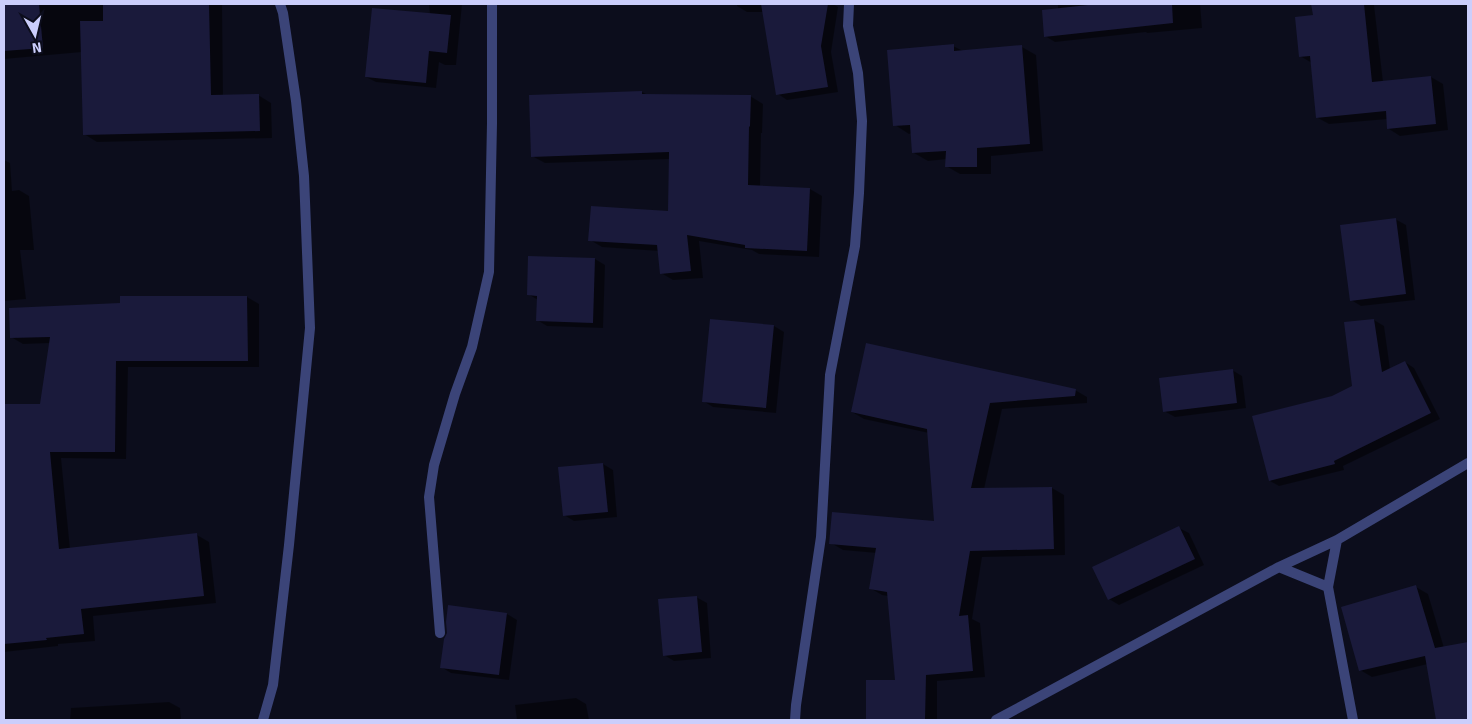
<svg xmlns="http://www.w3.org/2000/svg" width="1472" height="724" font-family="Signika,sans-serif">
<rect width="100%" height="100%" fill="#0c0d1c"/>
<path fill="#0007" d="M 4,4 L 222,4 L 223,96 L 258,95 L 271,103 L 272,138 L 97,142 L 84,134 L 82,52 L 4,59 Z
M 429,4 L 462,4 L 456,65 L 445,65 L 439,62 L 436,88 L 376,82 L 366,77 L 430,15 Z
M 737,4 L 833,4 L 838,7 L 831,52 L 838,92 L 787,100 L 778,94 L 764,12 L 747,12 L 737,6 Z
M 1058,4 L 1200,4 L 1202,28 L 1147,33 L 1146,32 L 1055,42 L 1045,36 L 1058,9 Z
M 1313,4 L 1390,4 L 1374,5 L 1383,82 L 1431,77 L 1443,84 L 1448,130 L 1400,136 L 1389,129 L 1388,119 L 1329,124 L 1318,118 L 1312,63 L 1300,56 L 1314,16 Z
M 953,46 L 963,51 L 1022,47 L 1036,55 L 1043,151 L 991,156 L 991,174 L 960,174 L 946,166 L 947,159 L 928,161 L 914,153 L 912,133 L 909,134 L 895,125 Z
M 642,92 L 648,95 L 750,96 L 763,104 L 762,133 L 761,133 L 760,186 L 810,189 L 822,196 L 819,257 L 759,254 L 752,250 L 699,241 L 703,278 L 673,280 L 661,273 L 659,251 L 602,247 L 590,240 L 669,213 L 670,159 L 545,163 L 532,156 Z
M 4,160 L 10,163 L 12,191 L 19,190 L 29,196 L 34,250 L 20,250 L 26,299 L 4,301 Z
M 1395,219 L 1406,225 L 1415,300 L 1361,306 L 1351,300 Z
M 595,259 L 605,265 L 603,328 L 547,326 L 537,320 L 538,300 L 528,294 Z
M 247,297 L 259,304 L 259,367 L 128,367 L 126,459 L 61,458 L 70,549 L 197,535 L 209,542 L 216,603 L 93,616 L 95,641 L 58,644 L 58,646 L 4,652 L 4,405 L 41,406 L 50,343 L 23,344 L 11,337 L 122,305 L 122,298 Z
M 711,320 L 774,326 L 784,332 L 776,413 L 713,407 L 703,401 Z
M 1374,320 L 1384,326 L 1390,369 L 1405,362 L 1414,368 L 1440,419 L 1343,466 L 1344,470 L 1279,486 L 1270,481 L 1332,397 L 1353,387 Z
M 1232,370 L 1242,376 L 1246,408 L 1175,417 L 1164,411 Z
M 1075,390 L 1087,397 L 1087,403 L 1002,409 L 984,489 L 1052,488 L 1064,495 L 1065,555 L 982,557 L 972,619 L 980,623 L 985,677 L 937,681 L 937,720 L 867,720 L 897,681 L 888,596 L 882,595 L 870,588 L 877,553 L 843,550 L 831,543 L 935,522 L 929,433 L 864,419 L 852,412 Z
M 603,464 L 613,470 L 617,517 L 574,521 L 564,515 L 560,468 Z
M 1179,528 L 1189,533 L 1204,565 L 1119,605 L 1109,599 Z
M 1416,587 L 1428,594 L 1444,648 L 1468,643 L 1468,720 L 1437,720 L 1428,664 L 1372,677 L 1360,670 Z
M 696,597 L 707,603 L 711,658 L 674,661 L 664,655 Z
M 507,614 L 517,620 L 509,680 L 451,673 L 441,667 Z
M 576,698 L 586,704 L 589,720 L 517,720 L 515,705 Z
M 169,702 L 180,708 L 181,720 L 70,720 L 71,708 Z"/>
<path fill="#1a1a3b" d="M 4,4 L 39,4 L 43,48 L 4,51 Z
M 103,4 L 209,4 L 211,95 L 259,94 L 260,131 L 83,135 L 80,21 L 103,21 Z
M 761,4 L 828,4 L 821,46 L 828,87 L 776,95 Z
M 1097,4 L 1172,4 L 1173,23 L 1044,37 L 1042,10 Z
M 1311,4 L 1364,4 L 1372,82 L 1431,76 L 1436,124 L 1387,129 L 1386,111 L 1316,118 L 1310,56 L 1299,57 L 1295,17 L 1313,15 Z
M 372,8 L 451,15 L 447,53 L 429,51 L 426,83 L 365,77 Z
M 954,44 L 954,51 L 1022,45 L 1030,144 L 977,148 L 977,167 L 945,167 L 946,151 L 912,153 L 910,125 L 893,126 L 887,50 Z
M 642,91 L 642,94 L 751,95 L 750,126 L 749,127 L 748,185 L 810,188 L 807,251 L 745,248 L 745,245 L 687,235 L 691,271 L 660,274 L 657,245 L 588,241 L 591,206 L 668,211 L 669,152 L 531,157 L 529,95 Z
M 1396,218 L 1406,294 L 1350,301 L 1340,225 Z
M 528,256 L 595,258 L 593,323 L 536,321 L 537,296 L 527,295 Z
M 120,296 L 247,296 L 248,361 L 116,361 L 115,452 L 50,452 L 59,549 L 197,533 L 204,596 L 81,609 L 84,634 L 46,638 L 47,640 L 4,644 L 4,404 L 40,404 L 50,337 L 10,338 L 9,308 L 120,303 Z
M 710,319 L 774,325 L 766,408 L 702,402 Z
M 1374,319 L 1382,372 L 1405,361 L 1431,413 L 1334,461 L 1335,464 L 1269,481 L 1252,416 L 1332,396 L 1352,386 L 1344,322 Z
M 866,343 L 1076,389 L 1075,396 L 990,403 L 971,488 L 1052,487 L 1054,549 L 970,551 L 959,616 L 968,615 L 973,671 L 926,675 L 925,720 L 866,720 L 866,680 L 895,680 L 887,592 L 869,589 L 876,548 L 829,544 L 832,512 L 934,521 L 927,429 L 851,412 Z
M 1233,369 L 1237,403 L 1163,412 L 1159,378 Z
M 603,463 L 608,512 L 563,516 L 558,467 Z
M 1179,526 L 1195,559 L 1108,600 L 1092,567 Z
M 1416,585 L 1435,648 L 1468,642 L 1468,720 L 1436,720 L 1425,656 L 1359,671 L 1341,607 Z
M 697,596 L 702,652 L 663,656 L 658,599 Z
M 448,605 L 507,613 L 499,675 L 440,668 L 444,639 L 447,633 L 446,622 Z"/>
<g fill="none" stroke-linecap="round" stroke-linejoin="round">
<path stroke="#3b4478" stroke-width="10" d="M 1337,540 L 1328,587 L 1353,720
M 1279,567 L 1328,587
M 440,633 L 429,497 L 434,465 L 455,394 L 472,347 L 489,272 L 492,123 L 492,4
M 263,720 L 273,685 L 289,545 L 310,328 L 304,176 L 296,101 L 283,13 L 280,4
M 795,720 L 796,705 L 821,537 L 830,375 L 855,246 L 859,193 L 862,121 L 858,73 L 848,26 L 849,4
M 996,720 L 1279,567 L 1337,540 L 1468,463"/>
</g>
<rect width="1472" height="724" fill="none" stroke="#cbcefb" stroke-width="10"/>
<g transform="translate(35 35) rotate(172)" stroke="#0c0d1c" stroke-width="4" paint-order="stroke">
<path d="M0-4L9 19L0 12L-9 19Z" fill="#cbcefb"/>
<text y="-8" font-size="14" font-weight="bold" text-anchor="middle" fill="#cbcefb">N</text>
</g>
</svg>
